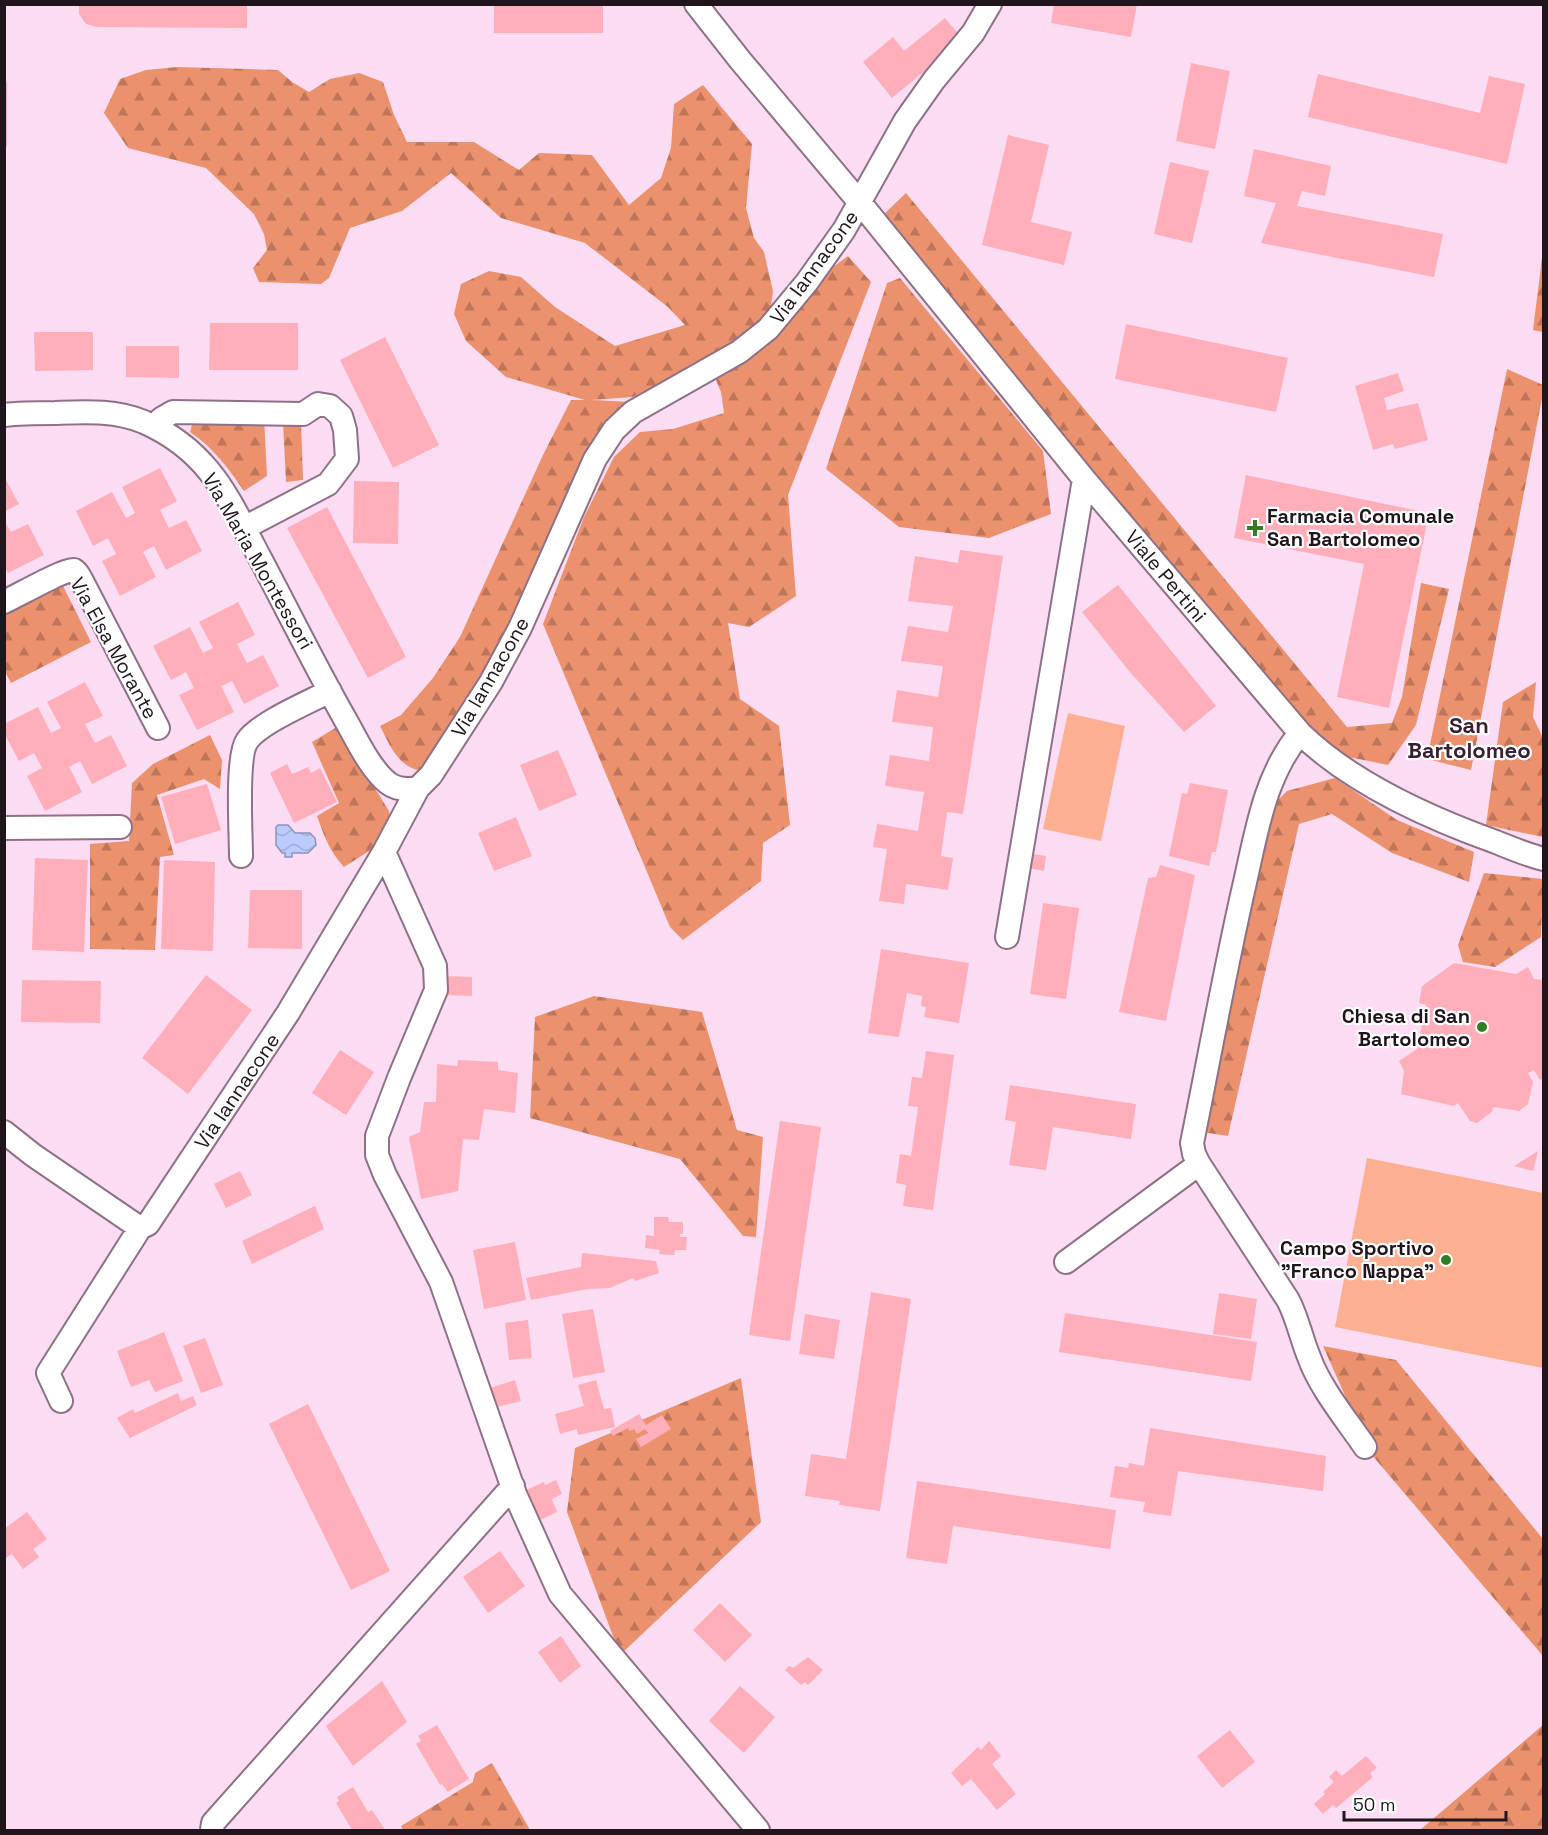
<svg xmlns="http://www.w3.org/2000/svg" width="1548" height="1835" font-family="'Space Grotesk',sans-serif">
<defs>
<pattern id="forest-firs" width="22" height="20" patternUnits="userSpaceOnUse" patternTransform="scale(1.5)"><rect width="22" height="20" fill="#eb916d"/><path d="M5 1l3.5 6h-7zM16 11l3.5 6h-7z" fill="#be7559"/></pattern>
<pattern id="water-waves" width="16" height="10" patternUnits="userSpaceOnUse" patternTransform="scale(1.5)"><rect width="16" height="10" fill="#bbcbfd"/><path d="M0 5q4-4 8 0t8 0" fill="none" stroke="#a0add8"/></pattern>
</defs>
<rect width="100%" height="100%" fill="#fcdcf2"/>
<path fill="url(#forest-firs)" d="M 177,67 L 278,70 L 292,82 L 309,92 L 330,79 L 359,73 L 383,82 L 394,115 L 407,142 L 474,142 L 519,170 L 539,153 L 592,155 L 629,205 L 661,178 L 671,148 L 674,104 L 703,85 L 752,144 L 746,208 L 754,238 L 764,252 L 773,291 L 770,313 L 727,349 L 633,397 L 591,400 L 630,402 L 525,615 L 429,764 L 417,770 C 397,764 389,744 380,726 L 401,715 L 433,678 L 460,637 L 543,455 L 571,400 L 585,400 L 506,377 L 466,341 L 454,314 L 461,284 L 489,271 L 521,277 L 555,307 L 615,346 L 685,325 L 668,307 L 585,243 L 501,218 L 451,173 L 402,211 L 350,228 L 329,278 L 321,284 L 259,282 L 253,268 L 267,250 L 264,234 L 254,214 L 206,168 L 128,148 L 104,113 L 120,79 L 146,70 Z
M 906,193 L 1347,727 L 1392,723 L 1402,697 L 1421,583 L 1449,589 L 1416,725 L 1388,765 L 1344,756 L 1295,712 L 880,218 Z
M 1543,250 L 1543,332 L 1533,330 Z
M 848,256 L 871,282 L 788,495 L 796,596 L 749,627 L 728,623 L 740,699 L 779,726 L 790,825 L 763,843 L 761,881 L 683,940 L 670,927 L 543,624 L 584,517 L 614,457 L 640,432 L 673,429 L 724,413 L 721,392 L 716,380 L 794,313 L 829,270 Z
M 900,278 L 1043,451 L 1051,514 L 989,538 L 899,527 L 826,469 L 887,283 Z
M 1507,369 L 1543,385 L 1543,393 L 1471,770 L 1427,759 Z
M 194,417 L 264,417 L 267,476 L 244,491 C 228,468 214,448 190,432 Z
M 283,422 L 301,422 L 303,480 L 286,482 Z
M 61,582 L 91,642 L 11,683 L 5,672 L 4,611 Z
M 1536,682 L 1533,717 L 1543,738 L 1543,837 L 1486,825 L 1503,702 Z
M 337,727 L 389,811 L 391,825 L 377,846 L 344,867 C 330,852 324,836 317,816 L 339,803 L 312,742 Z
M 210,735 L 222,760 L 220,789 L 204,779 L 157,795 L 174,855 L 160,857 L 155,950 L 90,949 L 90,844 L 129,841 L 132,783 L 153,764 Z
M 1335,778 L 1397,820 L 1474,852 L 1469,882 L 1392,853 L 1332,814 L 1299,824 L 1228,1136 L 1202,1132 L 1274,804 L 1287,791 Z
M 1484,873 L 1543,879 L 1541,937 L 1495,967 L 1463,962 L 1458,945 Z
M 594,996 L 702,1012 L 737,1130 L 763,1137 L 756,1237 L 743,1236 L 680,1159 L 530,1118 L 535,1017 Z
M 1323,1346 L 1396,1360 L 1543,1539 L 1543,1656 L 1371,1454 Z
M 741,1378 L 761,1522 L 620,1655 L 567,1512 L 575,1448 Z
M 1543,1725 L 1543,1830 L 1420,1830 Z
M 492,1763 L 530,1830 L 490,1830 L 489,1829 L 484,1830 L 403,1830 L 401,1826 L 473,1782 L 475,1773 Z"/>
<path fill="#fcaf91" d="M 1068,713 L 1125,726 L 1101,841 L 1043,829 Z
M 1367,1158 L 1543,1193 L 1543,1368 L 1335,1327 Z"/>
<path fill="url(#water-waves)" stroke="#8c94ba" stroke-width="1.5" d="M 278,825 L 288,825 L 295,833 L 310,833 L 315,838 L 316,845 L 308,853 L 292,853 L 292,857 L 285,857 L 285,853 L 282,853 L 276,845 L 276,827 Z"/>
<path fill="#ffaeba" d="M 79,4 L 247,4 L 247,28 L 97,27 L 86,24 L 79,14 Z
M 494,4 L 603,4 L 603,33 L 494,33 Z
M 1054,4 L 1137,4 L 1131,37 L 1051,23 Z
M 945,18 L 963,39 L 892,98 L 863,62 L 893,37 L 904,51 Z
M 1191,63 L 1230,71 L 1215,149 L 1176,141 Z
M 1318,74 L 1480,113 L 1489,76 L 1525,84 L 1507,164 L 1308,117 Z
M 4,82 L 7,82 L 7,147 L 4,147 Z
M 1008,135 L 1049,145 L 1031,222 L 1072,232 L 1064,265 L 982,245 Z
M 1254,149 L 1331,166 L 1325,196 L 1302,191 L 1297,206 L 1443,234 L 1434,277 L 1261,243 L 1276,203 L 1244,196 Z
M 1170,162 L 1209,171 L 1192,243 L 1154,234 Z
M 210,323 L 298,323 L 298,370 L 209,370 Z
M 1126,324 L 1288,358 L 1276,412 L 1115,379 Z
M 34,332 L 93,332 L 93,370 L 35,371 Z
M 385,337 L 439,445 L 393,468 L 340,360 Z
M 126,346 L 179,346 L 179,378 L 126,377 Z
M 1398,373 L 1404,391 L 1384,398 L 1387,410 L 1418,403 L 1428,440 L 1395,449 L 1393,444 L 1373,450 L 1355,386 Z
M 160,468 L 177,501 L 160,510 L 169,528 L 186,520 L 202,551 L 166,570 L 154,546 L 143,552 L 156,577 L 120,596 L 102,561 L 116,554 L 108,538 L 93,546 L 76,511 L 112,492 L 126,518 L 135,513 L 122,487 Z
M 1246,475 L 1429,513 L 1389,708 L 1337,697 L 1364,564 L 1234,538 Z
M 4,476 L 19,504 L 4,512 Z
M 354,481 L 399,482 L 398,544 L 353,543 Z
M 327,507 L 406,657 L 368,678 L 287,528 Z
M 4,520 L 11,532 L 28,524 L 44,555 L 8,573 L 4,566 Z
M 960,550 L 1003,556 L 963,814 L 947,812 L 941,856 L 953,858 L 948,890 L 906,884 L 904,904 L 879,901 L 887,849 L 873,847 L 877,824 L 918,831 L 924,792 L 885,786 L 890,755 L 929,761 L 933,727 L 892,722 L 897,690 L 938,697 L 943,666 L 901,661 L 908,626 L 948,632 L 953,606 L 908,601 L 915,556 L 958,563 Z
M 1118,585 L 1216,706 L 1184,732 L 1129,671 L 1082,612 Z
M 238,602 L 255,635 L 237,644 L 247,663 L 263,655 L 279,686 L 244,704 L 232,681 L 221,686 L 234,712 L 197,730 L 179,695 L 194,688 L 186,672 L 171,680 L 153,646 L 190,627 L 203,653 L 213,648 L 199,622 Z
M 85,682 L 103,716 L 85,724 L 95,743 L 111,735 L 127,766 L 92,784 L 80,761 L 69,767 L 82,792 L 45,811 L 27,776 L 42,768 L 34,753 L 19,761 L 4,733 L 4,724 L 38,707 L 51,733 L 61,728 L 47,702 Z
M 558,750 L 577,795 L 539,811 L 520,765 Z
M 287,764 L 292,774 L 308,767 L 311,773 L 320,768 L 337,802 L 294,823 L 270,773 Z
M 1190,783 L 1228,790 L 1216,852 L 1212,852 L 1209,866 L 1169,856 L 1182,793 L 1187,794 Z
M 207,784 L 221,830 L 175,844 L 161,797 Z
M 516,817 L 532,856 L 494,871 L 478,833 Z
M 1032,854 L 1046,856 L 1044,871 L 1029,868 Z
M 35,858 L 88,860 L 84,952 L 32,950 Z
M 164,860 L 215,862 L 213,951 L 161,949 Z
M 1160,865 L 1195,875 L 1166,1021 L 1119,1012 L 1148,878 L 1156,877 Z
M 250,890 L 302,890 L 302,949 L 248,948 Z
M 1043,903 L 1079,908 L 1066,999 L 1030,994 Z
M 881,949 L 969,963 L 959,1023 L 924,1017 L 926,1007 L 921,1006 L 922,996 L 907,993 L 899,1037 L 868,1033 Z
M 1454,963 L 1516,974 L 1528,967 L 1534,979 L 1544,980 L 1544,1078 L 1540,1080 L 1534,1070 L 1528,1073 L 1533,1082 L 1528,1104 L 1519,1111 L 1495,1107 L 1492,1109 L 1493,1111 L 1477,1123 L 1470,1121 L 1458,1103 L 1454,1106 L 1401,1094 L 1404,1071 L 1399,1061 L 1417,1049 L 1426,1005 L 1419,1003 L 1422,986 Z
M 206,975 L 252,1010 L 188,1094 L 142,1058 Z
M 446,976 L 472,977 L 472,996 L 445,995 Z
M 22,980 L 101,981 L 100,1023 L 21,1022 Z
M 340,1050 L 374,1072 L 346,1115 L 312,1093 Z
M 926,1051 L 954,1055 L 933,1210 L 903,1206 L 906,1185 L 896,1183 L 900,1154 L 911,1156 L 918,1107 L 908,1106 L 912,1077 L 922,1078 Z
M 458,1060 L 498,1062 L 498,1070 L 518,1073 L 515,1113 L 484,1109 L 479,1140 L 463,1139 L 458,1191 L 421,1199 L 409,1137 L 420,1132 L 424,1102 L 436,1102 L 437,1064 L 457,1066 Z
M 1010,1085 L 1136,1104 L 1131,1139 L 1053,1127 L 1046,1170 L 1009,1165 L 1016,1122 L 1005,1120 Z
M 780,1121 L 821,1127 L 790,1341 L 749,1335 Z
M 1538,1151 L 1533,1171 L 1514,1166 Z
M 240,1171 L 252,1195 L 226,1208 L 214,1184 Z
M 315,1206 L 324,1229 L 252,1264 L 242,1241 Z
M 654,1217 L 668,1217 L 669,1222 L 683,1222 L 683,1234 L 680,1234 L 680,1237 L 687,1237 L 686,1250 L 675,1250 L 674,1255 L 659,1254 L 660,1250 L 645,1248 L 646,1235 L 654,1236 Z
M 515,1242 L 526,1300 L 484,1309 L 473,1250 Z
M 582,1253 L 656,1261 L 659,1273 L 635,1281 L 633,1278 L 610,1288 L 587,1289 L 531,1300 L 526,1278 L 581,1267 Z
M 871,1292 L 911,1299 L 880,1511 L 839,1505 L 840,1501 L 805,1496 L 811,1454 L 846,1459 Z
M 1219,1293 L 1257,1299 L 1251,1339 L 1213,1334 Z
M 593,1309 L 605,1372 L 573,1378 L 562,1314 Z
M 1065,1313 L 1257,1342 L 1251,1381 L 1059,1352 Z
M 805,1314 L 840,1320 L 834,1359 L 799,1354 Z
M 528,1320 L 532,1358 L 509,1360 L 505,1323 Z
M 164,1332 L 183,1381 L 155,1392 L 149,1380 L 131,1387 L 117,1351 Z
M 205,1338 L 223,1385 L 201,1393 L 183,1346 Z
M 515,1380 L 521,1401 L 493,1408 L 487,1389 Z
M 596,1380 L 604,1409 L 611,1408 L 615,1427 L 578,1435 L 577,1429 L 560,1434 L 555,1414 L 584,1406 L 578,1385 Z
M 178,1393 L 181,1401 L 193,1396 L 197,1405 L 130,1438 L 117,1418 L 133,1409 L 135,1413 Z
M 308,1404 L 390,1571 L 351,1590 L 269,1424 Z
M 639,1414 L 646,1425 L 662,1415 L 671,1429 L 641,1447 L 636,1439 L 648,1433 L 645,1429 L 637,1434 L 634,1429 L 630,1431 L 628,1428 L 613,1436 L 610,1431 Z
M 1150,1428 L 1326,1456 L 1323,1491 L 1178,1471 L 1171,1516 L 1143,1512 L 1145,1502 L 1110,1497 L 1115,1466 L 1128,1468 L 1129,1463 L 1144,1466 Z
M 556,1480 L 562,1494 L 552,1499 L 557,1512 L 536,1522 L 524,1491 L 544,1482 L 545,1485 Z
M 917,1481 L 1116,1510 L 1110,1549 L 953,1526 L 947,1564 L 906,1558 Z
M 27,1512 L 47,1539 L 33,1549 L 39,1557 L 23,1569 L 12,1554 L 4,1559 L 4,1529 Z
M 500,1551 L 525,1586 L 488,1613 L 463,1577 Z
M 720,1603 L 752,1635 L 725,1662 L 693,1630 Z
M 561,1636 L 581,1666 L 560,1683 L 538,1652 Z
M 808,1657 L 823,1670 L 808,1685 L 805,1682 L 801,1685 L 785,1670 L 789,1666 L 793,1668 Z
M 382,1681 L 407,1722 L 353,1766 L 326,1726 Z
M 740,1686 L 775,1717 L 744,1753 L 709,1721 Z
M 437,1725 L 469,1779 L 448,1792 L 442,1784 L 440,1785 L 416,1744 L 421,1741 L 418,1736 Z
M 1230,1730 L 1255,1762 L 1222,1788 L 1197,1756 Z
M 989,1741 L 1001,1756 L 992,1764 L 1016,1794 L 997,1810 L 971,1779 L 962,1786 L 951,1773 L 978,1747 L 981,1750 Z
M 1366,1756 L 1377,1768 L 1370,1773 L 1373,1777 L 1336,1808 L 1333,1805 L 1323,1814 L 1314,1804 L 1325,1794 L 1323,1792 L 1334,1782 L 1329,1777 L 1336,1770 L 1342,1776 Z
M 353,1787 L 368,1812 L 372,1810 L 385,1830 L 352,1830 L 336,1803 L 339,1801 L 337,1797 Z"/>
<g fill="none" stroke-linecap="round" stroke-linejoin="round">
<defs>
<path id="street" d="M 696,4 L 740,60 L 866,210 L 1084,479 L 1300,733 C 1351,783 1429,818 1496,842 C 1511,848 1527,855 1544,859
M 4,415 C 21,413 38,413 55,413 C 85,412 115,410 144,422 C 169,433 192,450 209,471 C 229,495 245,530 260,558 C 288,611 315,666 345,719 C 356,738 370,769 388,783 C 397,790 407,790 418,788
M 157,428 L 161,419 L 173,412 L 303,414 L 318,404 L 330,406 L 341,416 L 345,430 L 347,459 L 328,484 L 244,528
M 4,602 C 15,597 66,568 74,570 C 78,572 80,578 82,581 L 158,728
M 1300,733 C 1263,778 1256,836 1243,891 C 1224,975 1209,1059 1192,1143 L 1194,1154 L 1199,1164 L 1288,1300 C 1298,1319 1301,1338 1309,1357 C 1320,1388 1346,1419 1365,1447
M 4,828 L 120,827
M 384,852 L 435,966 L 436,990 L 399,1078 L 377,1136 L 377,1155 L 385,1175 L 441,1282 L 515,1494 L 560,1594 L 758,1830
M 241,856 C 241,834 236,757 247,741 C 259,723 309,702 330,691
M 1007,937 L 1084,479
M 4,1132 L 33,1155 L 140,1228
M 1066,1262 L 1199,1164
M 61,1401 L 48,1373 L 140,1228 L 148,1224 L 288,1013 L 384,852 L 418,788 L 431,775 L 491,682 L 520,628 L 595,459 L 614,430 L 633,412 L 739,352 L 768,329 L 807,282 L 844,230 L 905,121 L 934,80 L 973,33 L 990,4
M 212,1830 L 213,1823 L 513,1486"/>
</defs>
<use href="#street" stroke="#8e7186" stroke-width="26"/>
<use href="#street" stroke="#fff" stroke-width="22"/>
</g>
<g fill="#347c22" stroke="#fff" stroke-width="2">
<path d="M1252 519h6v6h6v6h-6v6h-6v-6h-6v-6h6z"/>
<circle cx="1482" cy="1027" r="6"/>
<circle cx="1446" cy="1260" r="6"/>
</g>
<g text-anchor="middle" stroke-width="4.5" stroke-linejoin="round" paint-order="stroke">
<g font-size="20" fill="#20151d" stroke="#fff">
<text transform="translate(814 267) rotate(-54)" y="7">Via Iannacone</text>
<text transform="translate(258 561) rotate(60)" y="7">Via Maria Montessori</text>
<text transform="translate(1166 576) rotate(50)" y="7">Viale Pertini</text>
<text transform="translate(114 648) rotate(61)" y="7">Via Elsa Morante</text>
<text transform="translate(490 677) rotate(-60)" y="7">Via Iannacone</text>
<text transform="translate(237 1091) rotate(-56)" y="7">Via Iannacone</text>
</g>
<g font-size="20" font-weight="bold" fill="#20151d" stroke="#fff" text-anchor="end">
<text x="1267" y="523" text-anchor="start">Farmacia Comunale<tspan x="1267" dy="23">San Bartolomeo</tspan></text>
<text x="1470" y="1023">Chiesa di San<tspan x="1470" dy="23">Bartolomeo</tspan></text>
<text x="1434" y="1255">Campo Sportivo<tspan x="1434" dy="23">"Franco Nappa"</tspan></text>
</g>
<g font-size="22" font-weight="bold" fill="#392132" stroke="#fff">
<text x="1469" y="733">San<tspan x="1469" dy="25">Bartolomeo</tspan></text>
</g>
</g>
<rect width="1548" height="1835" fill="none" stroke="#20151d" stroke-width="12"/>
<path d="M1344 1811v9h162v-9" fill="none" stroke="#20151d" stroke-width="3"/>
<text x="1353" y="1811" font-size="18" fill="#20151d" stroke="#ffffff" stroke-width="4.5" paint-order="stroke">50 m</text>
</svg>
